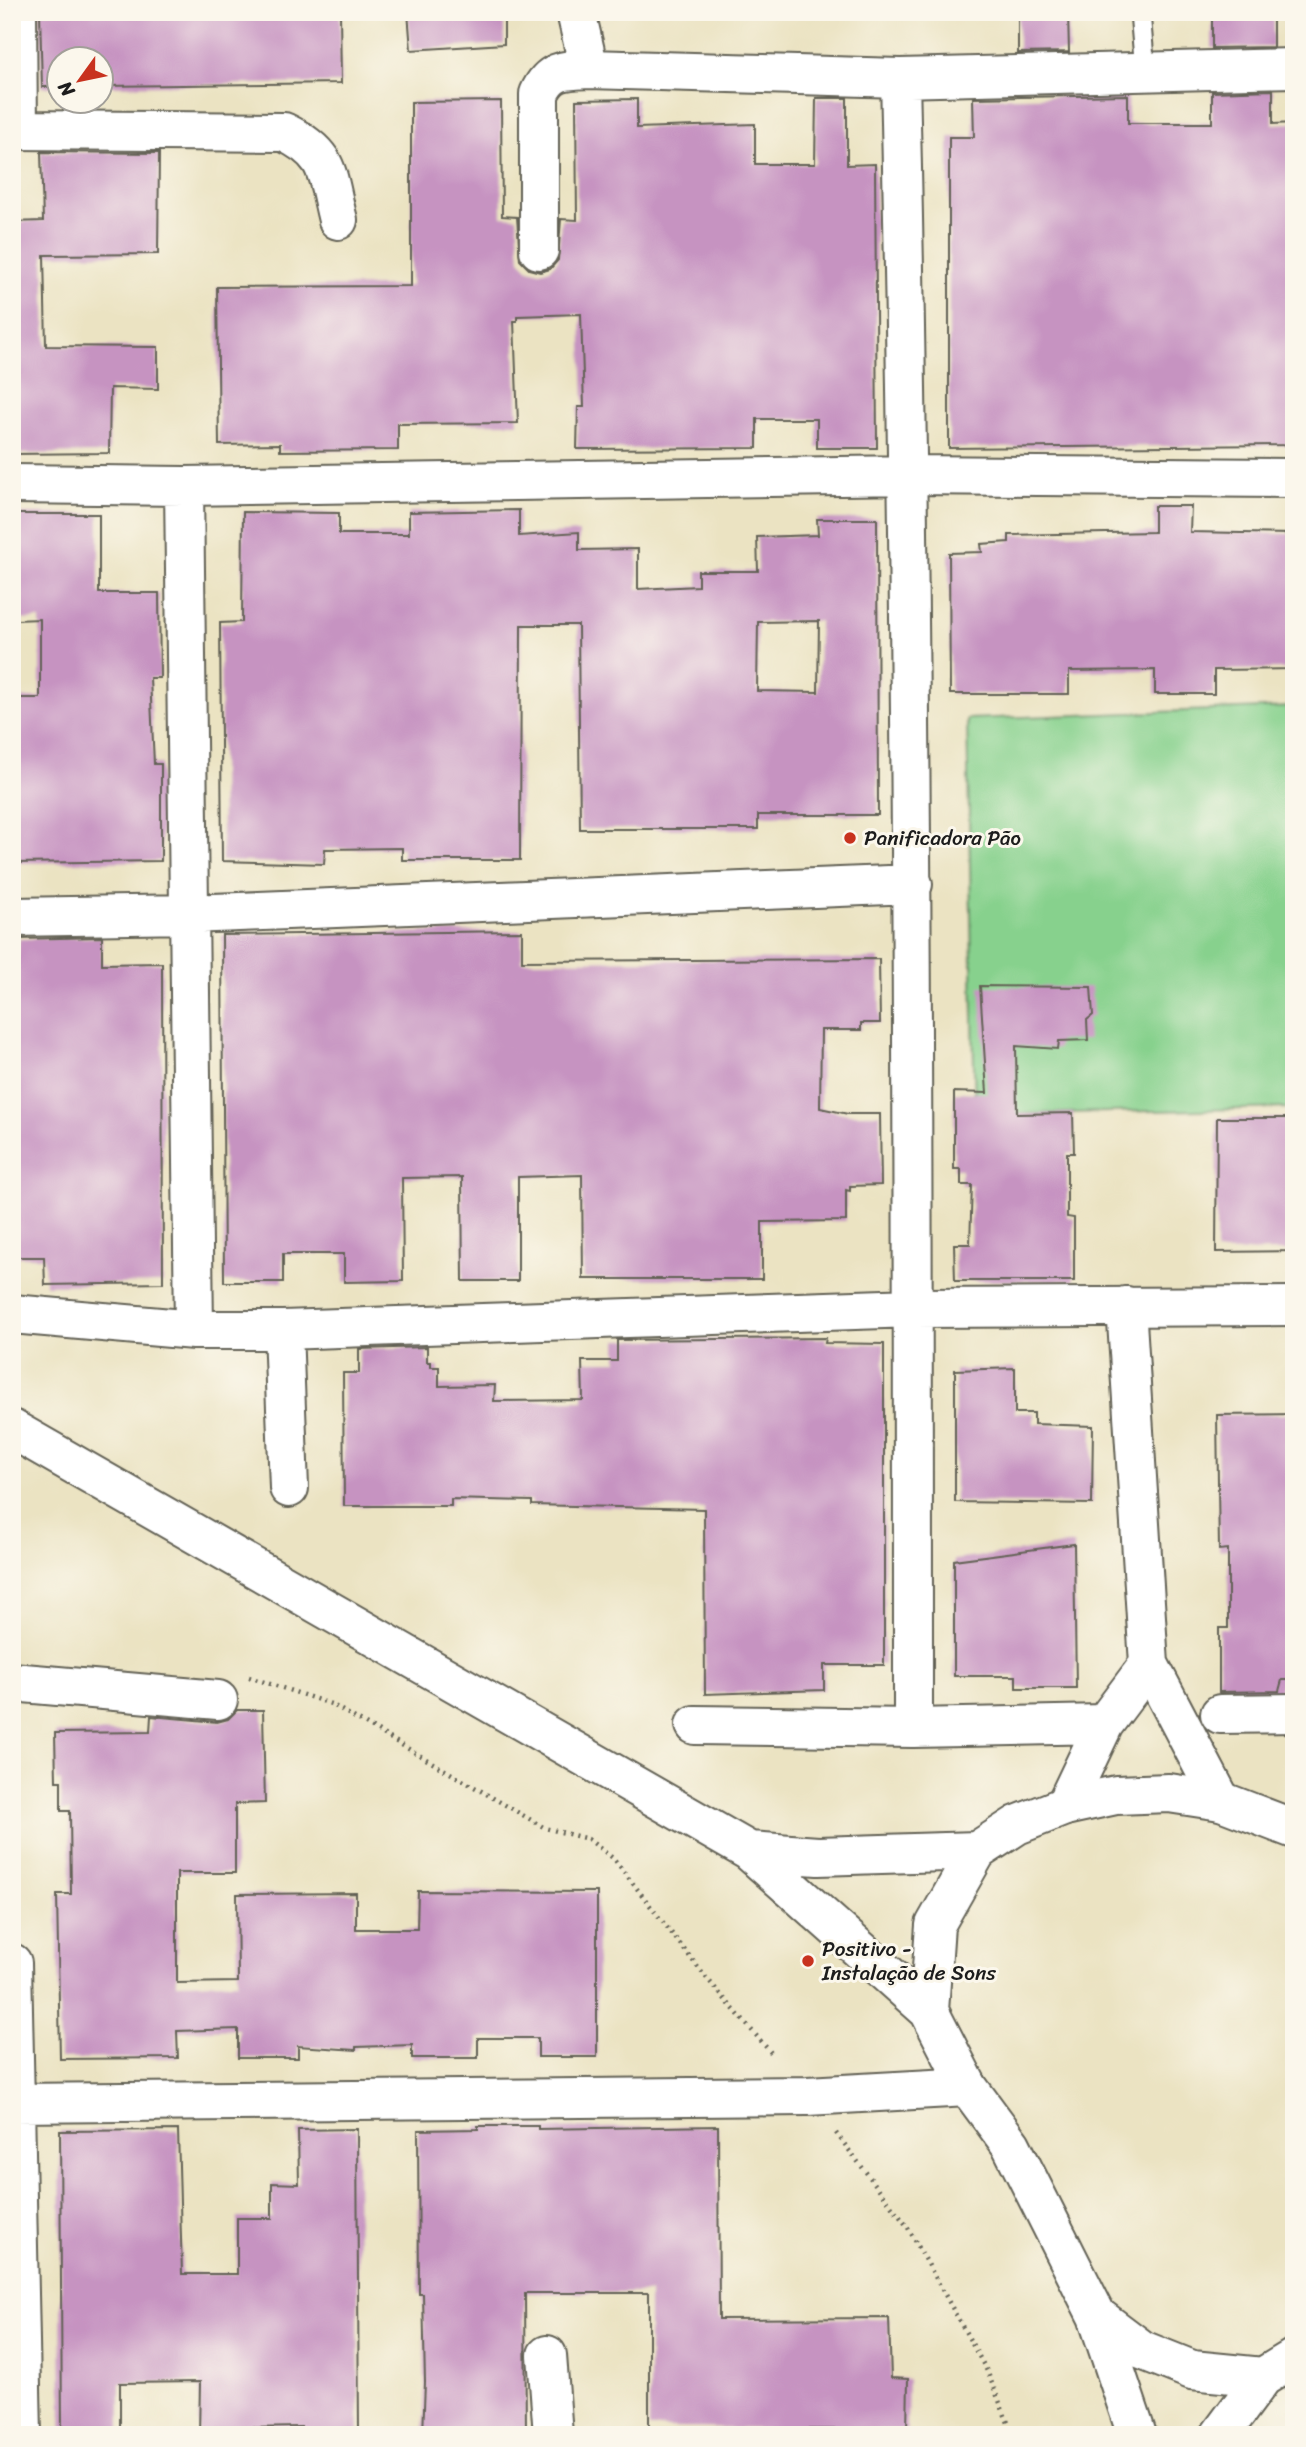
<svg xmlns="http://www.w3.org/2000/svg" width="1306" height="2447" font-family="Sriracha,sans-serif">
<rect width="100%" height="100%" fill="#fbf7ec"/>
<filter id="ink" filterUnits="userSpaceOnUse"><feTurbulence type="fractalNoise" baseFrequency=".0143" numOctaves="2"/><feDisplacementMap in="SourceGraphic" scale="14" xChannelSelector="R" yChannelSelector="G"/><feConvolveMatrix kernelMatrix="1 2 1 2 8 2 1 2 1" color-interpolation-filters="sRGB"/></filter>
<filter id="wash" filterUnits="userSpaceOnUse"><feTurbulence type="fractalNoise" baseFrequency=".00686" numOctaves="4" result="noise"/><feDisplacementMap in="SourceGraphic" scale="28" xChannelSelector="R" yChannelSelector="G"/><feGaussianBlur stdDeviation="1.57" result="paint"/><feColorMatrix in="noise" values="0 0 0 0 0 0 0 0 0 0 0 0 0 0 0 0 0 1.4 0 .05"/><feComposite in="paint" operator="in"/></filter>
<g filter="url(#wash)">
<rect width="100%" height="100%" fill="#ebe3c2"/>
<path fill="#87d18d" stroke="#527654" stroke-width="2" d="M 1294,707 L 1294,1108 L 975,1115 L 967,719 Z"/>
<g id="blocks">
<path fill="#c693c1" fill-rule="evenodd" d="M 40,12 L 340,12 L 341,83 L 102,86 L 102,60 L 60,60 L 60,87 L 42,87 Z
M 408,12 L 504,12 L 504,44 L 411,50 Z
M 1018,12 L 1068,12 L 1069,52 L 1018,53 Z
M 1212,12 L 1273,12 L 1273,47 L 1212,48 Z
M 1273,90 L 1273,124 L 1294,123 L 1294,445 L 949,448 L 949,137 L 974,137 L 973,98 L 1128,95 L 1128,123 L 1212,123 L 1212,92 Z
M 816,98 L 847,98 L 847,165 L 875,164 L 877,448 L 817,448 L 817,419 L 757,419 L 757,448 L 577,449 L 578,407 L 584,407 L 581,314 L 517,316 L 517,321 L 514,321 L 518,423 L 398,424 L 398,450 L 280,451 L 280,444 L 219,445 L 217,287 L 411,286 L 411,102 L 501,101 L 502,216 L 517,217 L 520,260 L 529,269 L 540,272 L 550,269 L 558,260 L 561,219 L 577,220 L 576,100 L 637,99 L 637,128 L 755,124 L 755,164 L 815,164 Z
M 41,152 L 159,153 L 158,254 L 44,255 L 46,346 L 158,347 L 158,389 L 110,388 L 109,453 L 12,454 L 12,222 L 43,221 Z
M 1154,506 L 1191,506 L 1190,532 L 1294,534 L 1294,669 L 1214,670 L 1214,694 L 1155,694 L 1155,670 L 1069,671 L 1069,694 L 950,694 L 949,553 L 982,552 L 981,544 L 1009,542 L 1009,535 L 1154,532 Z
M 519,510 L 519,536 L 579,532 L 579,550 L 638,549 L 638,589 L 698,586 L 698,571 L 758,571 L 757,537 L 818,535 L 817,519 L 877,519 L 878,815 L 758,815 L 758,829 L 580,829 L 578,625 L 521,625 L 520,860 L 402,860 L 402,848 L 325,849 L 324,864 L 222,861 L 220,623 L 242,622 L 243,512 L 339,513 L 339,534 L 409,534 L 409,512 ZM 819,621 L 818,692 L 757,691 L 758,622 Z
M 12,514 L 99,514 L 99,593 L 159,593 L 160,678 L 150,678 L 154,764 L 161,764 L 161,861 L 12,863 L 12,698 L 40,698 L 40,619 L 16,620 L 16,615 L 12,615 Z
M 522,931 L 522,961 L 879,959 L 880,1023 L 861,1023 L 861,1030 L 821,1030 L 820,1108 L 848,1114 L 880,1114 L 881,1185 L 850,1186 L 850,1191 L 846,1190 L 846,1221 L 762,1222 L 762,1279 L 583,1279 L 582,1175 L 518,1177 L 518,1281 L 463,1281 L 462,1177 L 402,1178 L 403,1281 L 344,1282 L 344,1254 L 283,1254 L 283,1282 L 224,1282 L 222,935 Z
M 102,937 L 102,964 L 162,963 L 163,1283 L 45,1285 L 44,1257 L 12,1257 L 12,957 L 18,957 L 19,939 Z
M 980,986 L 1091,987 L 1093,1015 L 1087,1020 L 1088,1040 L 1059,1041 L 1058,1049 L 1016,1046 L 1017,1114 L 1073,1113 L 1074,1153 L 1067,1153 L 1067,1217 L 1074,1218 L 1074,1281 L 955,1281 L 954,1244 L 970,1244 L 972,1185 L 961,1185 L 961,1169 L 954,1169 L 954,1092 L 987,1093 Z
M 1217,1118 L 1294,1118 L 1294,1251 L 1216,1252 Z
M 826,1338 L 825,1343 L 884,1344 L 884,1665 L 824,1665 L 824,1690 L 705,1694 L 704,1509 L 532,1505 L 532,1501 L 451,1499 L 451,1506 L 344,1506 L 343,1373 L 359,1373 L 359,1349 L 427,1347 L 427,1362 L 431,1362 L 431,1367 L 439,1367 L 439,1386 L 495,1385 L 494,1401 L 583,1400 L 582,1361 L 617,1361 L 617,1340 Z
M 1015,1368 L 1015,1413 L 1034,1413 L 1034,1424 L 1093,1426 L 1092,1504 L 955,1502 L 955,1370 Z
M 1294,1414 L 1294,1680 L 1282,1680 L 1279,1691 L 1219,1692 L 1219,1628 L 1228,1628 L 1228,1549 L 1219,1550 L 1217,1415 Z
M 1074,1544 L 1076,1688 L 1016,1688 L 1016,1676 L 954,1676 L 954,1560 Z
M 237,1710 L 263,1710 L 265,1803 L 235,1804 L 235,1873 L 177,1873 L 177,1983 L 238,1982 L 237,1894 L 356,1893 L 356,1929 L 417,1929 L 418,1891 L 597,1892 L 597,2057 L 538,2057 L 538,2038 L 478,2038 L 478,2058 L 412,2058 L 412,2045 L 356,2047 L 356,2050 L 298,2046 L 298,2058 L 238,2058 L 238,2029 L 177,2031 L 178,2058 L 60,2059 L 57,1894 L 71,1894 L 70,1811 L 61,1811 L 61,1781 L 56,1781 L 55,1733 L 150,1732 L 151,1716 L 217,1722 L 228,1719 Z
M 478,2126 L 538,2126 L 538,2129 L 718,2126 L 719,2319 L 889,2318 L 891,2378 L 908,2379 L 907,2430 L 649,2428 L 649,2293 L 525,2293 L 526,2435 L 423,2435 L 425,2382 L 423,2294 L 419,2294 L 418,2130 L 478,2129 Z
M 357,2129 L 359,2435 L 301,2435 L 301,2427 L 240,2428 L 240,2435 L 199,2435 L 200,2382 L 120,2383 L 120,2435 L 62,2435 L 60,2131 L 178,2130 L 182,2274 L 237,2274 L 237,2218 L 272,2218 L 272,2183 L 299,2184 L 298,2130 Z"/>
</g>
</g>
<g filter="url(#ink)">
<use href="#blocks" fill-opacity="0" stroke="#646256" stroke-width="2"/>
<g fill="none" stroke-linecap="round" stroke-linejoin="round">
<defs>
<path id="lane" d="M 1140,12 L 1145,71"/>
<path id="street" d="M 17,12 L 18,130
M 576,12 L 589,69 L 900,78 L 1294,68
M 900,78 C 913,628 913,1177 913,1728
M 12,130 L 284,132 C 331,155 326,173 338,220
M 539,250 L 539,94 C 550,69 565,70 589,69
M 12,484 L 184,486 L 909,475 L 1294,478
M 184,486 L 194,1330
M 12,917 L 189,914 L 913,884
M 1126,1306 L 1149,1664 L 1221,1801
M 12,1314 L 194,1330 L 283,1330 L 913,1308 L 1294,1306
M 283,1330 L 289,1488
M 12,1682 L 218,1700
M 1220,1714 L 1294,1713
M 695,1725 L 913,1728 L 1104,1724
M 1065,1806 L 1104,1724 L 1149,1664
M 12,1963 L 22,2435
M 12,2103 L 807,2096 L 968,2087
M 547,2355 L 553,2435"/>
<path id="secondary" d="M 12,1429 L 749,1851 L 929,2011
M 1294,1829 L 1221,1801 L 1169,1793 L 1116,1795 L 1065,1806 L 1017,1825 L 977,1851 L 935,1925 L 929,2011 L 968,2087 L 1011,2145 L 1097,2316 L 1142,2350 L 1192,2370 L 1263,2377 L 1294,2358
M 749,1851 L 818,1856 L 977,1851
M 1097,2316 L 1137,2435
M 1220,2435 L 1263,2377"/>
</defs>
<use href="#lane" stroke="#646256" stroke-width="23"/>
<use href="#street" stroke="#646256" stroke-width="42"/>
<use href="#secondary" stroke="#646256" stroke-width="42"/>
<path stroke="#646256" stroke-width="4.5" stroke-dasharray="2 5" stroke-linecap="butt" d="M 249,1677 L 331,1704 L 545,1828 L 588,1839 L 614,1859 L 704,1975 L 773,2055
M 836,2133 L 907,2226 L 987,2371 L 1013,2435"/>
<use href="#lane" stroke="#fff" stroke-width="19"/>
<use href="#street" stroke="#fff" stroke-width="38"/>
<use href="#secondary" stroke="#fff" stroke-width="38"/>
</g>
</g>
<g fill="#c8321e" stroke="#fbf7ec" stroke-width="2.5">
<circle cx="850" cy="838" r="7"/>
<circle cx="808" cy="1961" r="7"/>
</g>
<g text-anchor="middle" stroke-width="6" stroke-linejoin="round" paint-order="stroke">
<g font-size="21" fill="#1c1c1c" stroke="#fbf7ec" text-anchor="start">
<text x="864" y="845">Panificadora Pão</text>
<text x="822" y="1956">Positivo -<tspan x="822" dy="24">Instalação de Sons</tspan></text>
</g>
</g>
<rect width="1306" height="2447" fill="none" stroke="#fbf7ec" stroke-width="42"/>
<g transform="translate(80 80) rotate(237)"><circle r="33" fill="#fbf7ec" stroke="#a29f99" stroke-width="2"/>
<path d="M0-5L12 26L0 18L-12 26Z" fill="#c8321e"/>
<text y="-10" font-size="19" font-weight="bold" text-anchor="middle" fill="#1c1c1c">N</text>
</g>
</svg>
